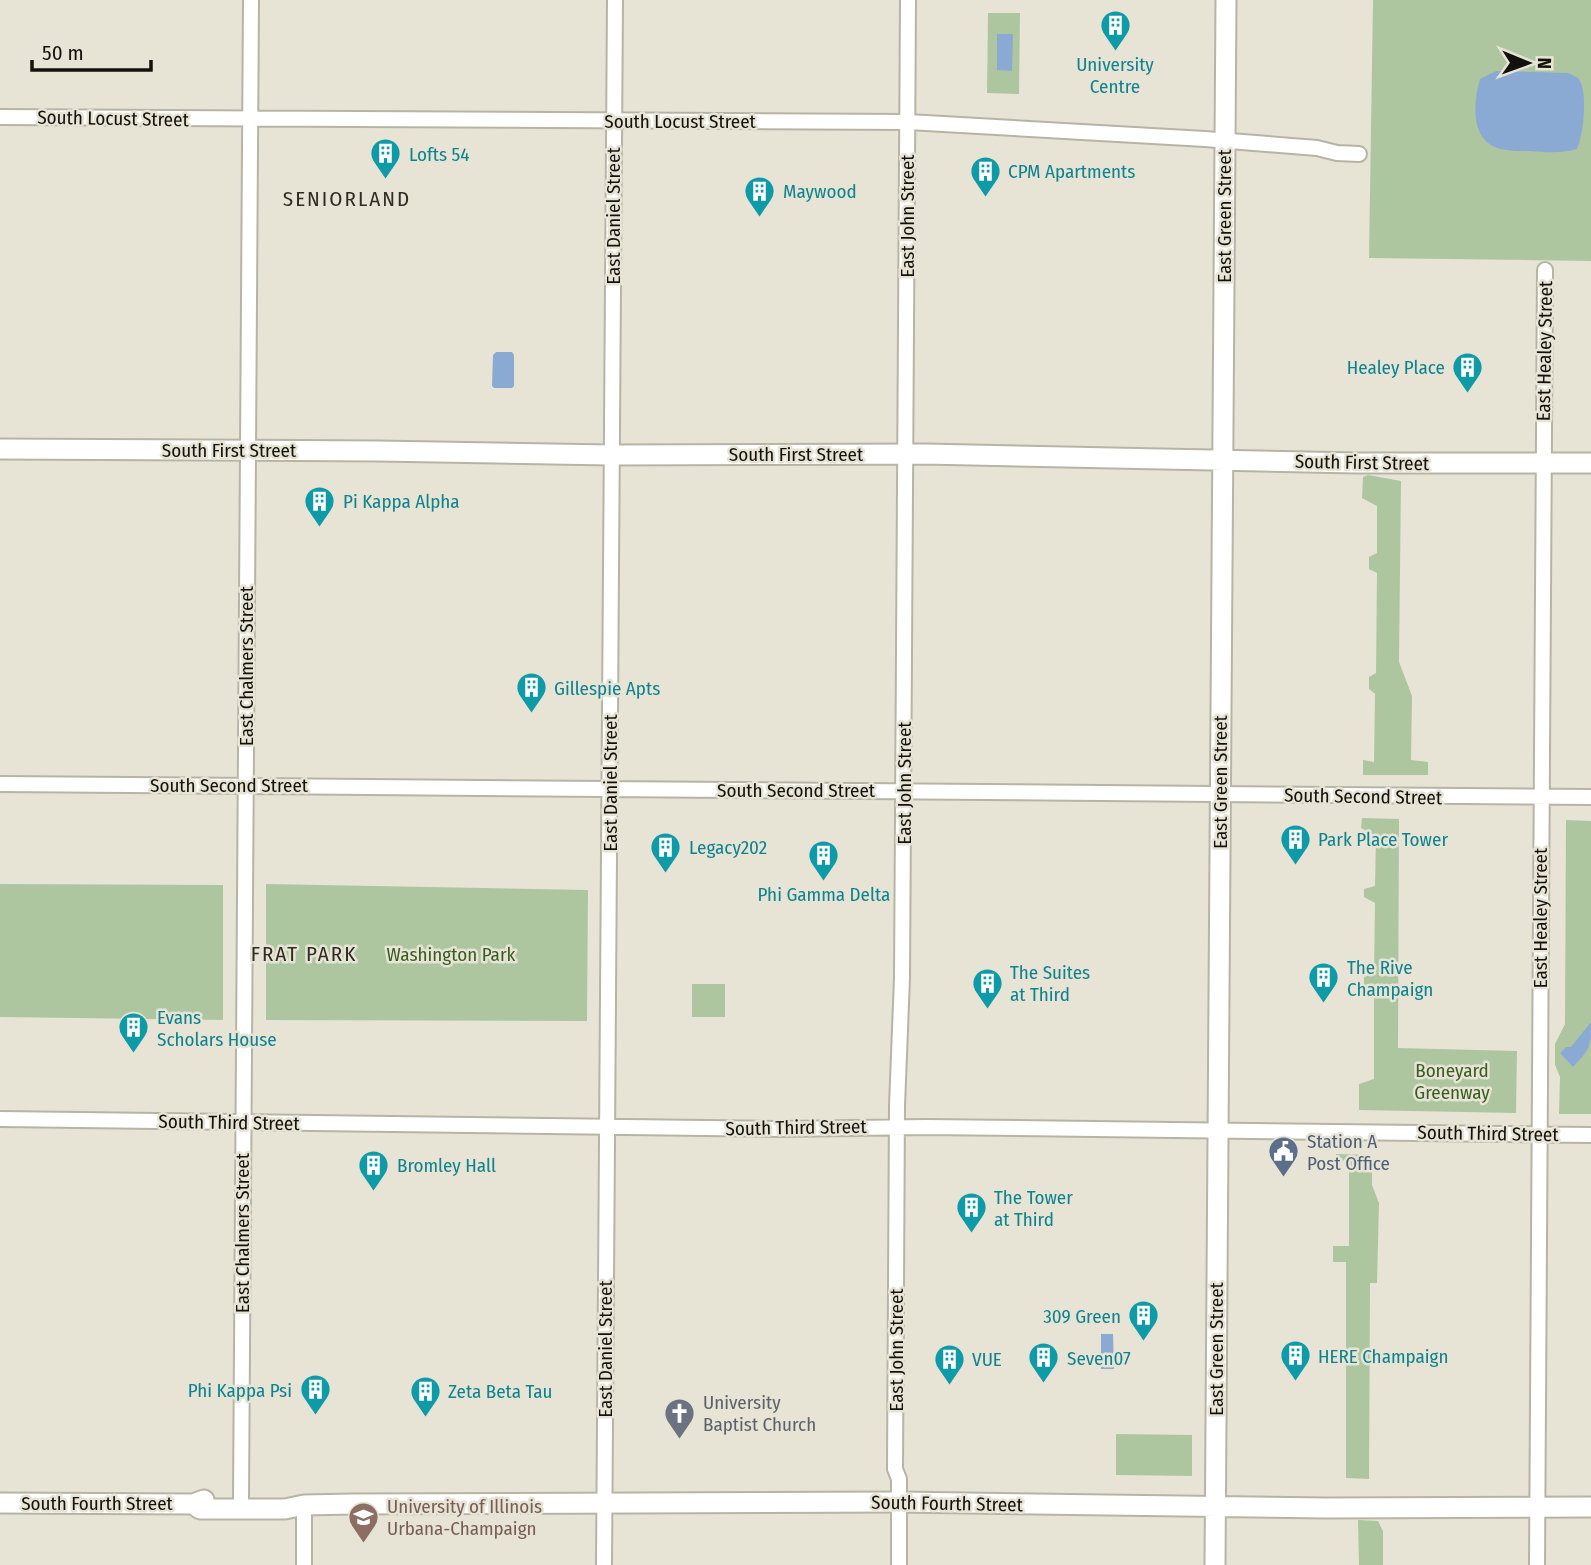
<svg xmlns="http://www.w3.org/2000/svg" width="1591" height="1565" font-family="'Fira Sans Condensed',sans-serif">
<rect width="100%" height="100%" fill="#e7e4d5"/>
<path fill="#adc6a0" d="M 1373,0 L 1591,0 L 1591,261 L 1369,258 Z
M 988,13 L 1020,13 L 1019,94 L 987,93 Z
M 1368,475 L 1401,481 L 1399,662 L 1412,696 L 1411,760 L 1428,762 L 1428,775 L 1363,775 L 1363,760 L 1374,762 L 1375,694 L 1369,689 L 1369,677 L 1376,673 L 1377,573 L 1369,569 L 1369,557 L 1377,553 L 1377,506 L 1362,498 L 1363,477 Z
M 1362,818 L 1399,819 L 1398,1048 L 1517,1051 L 1516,1113 L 1359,1110 L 1359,1084 L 1374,1079 L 1374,994 L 1364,987 L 1364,977 L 1374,973 L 1375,903 L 1364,897 L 1364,889 L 1375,886 L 1376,836 L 1361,828 Z
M 1566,820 L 1591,821 L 1591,1114 L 1559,1114 L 1560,1077 L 1555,1065 L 1555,1044 L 1565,1024 Z
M 0,884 L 223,885 L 223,1020 L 0,1017 Z
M 266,884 L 588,890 L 587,1021 L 266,1020 Z
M 692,984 L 725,984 L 725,1017 L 692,1017 Z
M 1336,1154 L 1372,1155 L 1372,1185 L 1379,1203 L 1377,1283 L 1370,1283 L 1369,1479 L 1346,1478 L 1346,1262 L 1333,1262 L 1333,1246 L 1349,1246 L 1349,1161 L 1336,1160 Z
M 1116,1434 L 1192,1435 L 1192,1476 L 1116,1475 Z
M 1358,1520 L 1378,1521 L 1383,1531 L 1383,1565 L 1359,1565 Z"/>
<path fill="#8baad3" d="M 997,34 L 1013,34 L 1012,71 L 997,70 Z
M 1496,71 L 1568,73 C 1570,74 1577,77 1578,78 C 1589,90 1583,136 1577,149 C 1560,154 1545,152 1528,151 C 1519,151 1509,151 1500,149 C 1470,141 1473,103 1480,79 Z
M 496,352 L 512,352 L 514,355 L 514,386 L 512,388 L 494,388 L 492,386 L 493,355 Z
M 1591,1022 C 1591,1047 1590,1049 1573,1067 L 1560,1053 L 1566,1047 L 1571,1047 Z
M 1101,1334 L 1113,1334 L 1114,1369 L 1101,1369 Z"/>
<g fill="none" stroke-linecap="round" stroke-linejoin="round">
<defs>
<path id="street" d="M 0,117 L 908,122 L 1205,139 L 1317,148 L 1337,153 L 1359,154
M 0,784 L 1591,797
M 0,1119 L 779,1129 L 926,1127 L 1591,1135
M 241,1499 L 251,0
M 304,1505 L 304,1565
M 604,1565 L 615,0
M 899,1565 L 899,1479 L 895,1469 L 897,1106 L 902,978 L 908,0
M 1537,1565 L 1545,270"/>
<path id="secondary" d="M 0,449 L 378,451 L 611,455 L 925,454 L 1356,463 L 1591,463
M 0,1503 L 193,1504 L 204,1500
M 193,1504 L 200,1509 L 285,1509 L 304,1505 L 353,1504 L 899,1502 L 1325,1508 L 1591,1507
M 1215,1565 L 1226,0"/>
</defs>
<use href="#street" stroke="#b7b4a6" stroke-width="18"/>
<use href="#secondary" stroke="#b7b4a6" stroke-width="23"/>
<use href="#street" stroke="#fff" stroke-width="14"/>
<use href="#secondary" stroke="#fff" stroke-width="19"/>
</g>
<defs>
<symbol id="building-pin" viewBox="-11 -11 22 30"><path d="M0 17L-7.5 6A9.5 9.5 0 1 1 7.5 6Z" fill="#0f9aa8" stroke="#e7e4d5"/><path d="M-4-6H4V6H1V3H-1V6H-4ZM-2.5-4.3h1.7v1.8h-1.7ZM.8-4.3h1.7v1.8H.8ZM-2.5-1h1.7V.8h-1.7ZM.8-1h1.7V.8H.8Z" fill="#fff"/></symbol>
<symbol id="civic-pin" viewBox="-11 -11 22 30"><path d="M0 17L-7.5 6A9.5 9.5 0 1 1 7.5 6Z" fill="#5c6f8a" stroke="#e7e4d5"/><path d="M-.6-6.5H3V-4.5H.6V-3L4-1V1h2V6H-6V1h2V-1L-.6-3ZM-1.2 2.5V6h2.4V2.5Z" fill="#fff"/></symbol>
<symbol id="church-pin" viewBox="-11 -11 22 30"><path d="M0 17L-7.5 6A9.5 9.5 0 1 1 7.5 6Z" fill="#6b7280" stroke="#e7e4d5"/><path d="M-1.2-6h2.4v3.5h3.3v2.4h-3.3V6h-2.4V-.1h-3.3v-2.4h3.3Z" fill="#fff"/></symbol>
<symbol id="university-pin" viewBox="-11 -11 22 30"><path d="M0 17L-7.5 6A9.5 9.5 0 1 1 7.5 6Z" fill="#8d6e63" stroke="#e7e4d5"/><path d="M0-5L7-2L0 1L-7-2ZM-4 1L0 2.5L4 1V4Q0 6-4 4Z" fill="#fff"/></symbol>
</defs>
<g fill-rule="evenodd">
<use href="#building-pin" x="1098" y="8" width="35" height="47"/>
<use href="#building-pin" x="368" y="136" width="35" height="47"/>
<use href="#building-pin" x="968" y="154" width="35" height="47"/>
<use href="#building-pin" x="742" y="174" width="35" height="47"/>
<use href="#building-pin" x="1450" y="350" width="35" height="47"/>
<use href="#building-pin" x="302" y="484" width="35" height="47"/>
<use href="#building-pin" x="514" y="670" width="35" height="47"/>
<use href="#building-pin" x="1278" y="822" width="35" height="47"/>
<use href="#building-pin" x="648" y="830" width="35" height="47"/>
<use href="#building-pin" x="806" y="838" width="35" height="47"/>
<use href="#building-pin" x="1306" y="960" width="35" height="47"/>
<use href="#building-pin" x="970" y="966" width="35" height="47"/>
<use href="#building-pin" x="116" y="1010" width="35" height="47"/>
<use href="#civic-pin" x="1266" y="1134" width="35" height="47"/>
<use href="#building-pin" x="356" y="1148" width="35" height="47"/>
<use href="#building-pin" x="954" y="1190" width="35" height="47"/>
<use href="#building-pin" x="1126" y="1298" width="35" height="47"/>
<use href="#building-pin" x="1278" y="1338" width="35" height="47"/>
<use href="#building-pin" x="1026" y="1340" width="35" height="47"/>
<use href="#building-pin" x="932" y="1342" width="35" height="47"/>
<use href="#building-pin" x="298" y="1372" width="35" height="47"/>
<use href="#building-pin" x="408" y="1374" width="35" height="47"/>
<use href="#church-pin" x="662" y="1396" width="35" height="47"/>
<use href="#university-pin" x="346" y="1500" width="35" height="47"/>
</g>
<g text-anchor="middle" stroke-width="5" stroke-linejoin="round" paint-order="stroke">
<g font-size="19" fill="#0d838f" stroke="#e7e4d5" text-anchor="start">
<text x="1115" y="71" text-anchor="middle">University<tspan x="1115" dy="22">Centre</tspan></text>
<text x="409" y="161">Lofts 54</text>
<text x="1008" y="178">CPM Apartments</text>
<text x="783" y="198">Maywood</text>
<text x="1445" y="374" text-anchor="end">Healey Place</text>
<text x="343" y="508">Pi Kappa Alpha</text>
<text x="554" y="695">Gillespie Apts</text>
<text x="1318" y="846">Park Place Tower</text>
<text x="689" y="854">Legacy202</text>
<text x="824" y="901" text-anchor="middle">Phi Gamma Delta</text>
<text x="1347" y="974">The Rive<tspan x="1347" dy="22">Champaign</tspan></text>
<text x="1010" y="979">The Suites<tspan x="1010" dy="22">at Third</tspan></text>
<text x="157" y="1024">Evans<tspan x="157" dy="22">Scholars House</tspan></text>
<text x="397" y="1172">Bromley Hall</text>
<text x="994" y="1204">The Tower<tspan x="994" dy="22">at Third</tspan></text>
<text x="1121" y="1323" text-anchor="end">309 Green</text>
<text x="1318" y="1363">HERE Champaign</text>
<text x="1067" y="1365">Seven07</text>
<text x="972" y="1366">VUE</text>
<text x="292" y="1397" text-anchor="end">Phi Kappa Psi</text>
<text x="448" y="1398">Zeta Beta Tau</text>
</g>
<g font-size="19" fill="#12110c" stroke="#e7e4d5">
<text transform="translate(113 118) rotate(1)" y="7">South Locust Street</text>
<text x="680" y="128">South Locust Street</text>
<text transform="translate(613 216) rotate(-90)" y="7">East Daniel Street</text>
<text transform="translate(907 216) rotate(-90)" y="7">East John Street</text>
<text transform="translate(1224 216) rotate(-90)" y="7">East Green Street</text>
<text transform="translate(1544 351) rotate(-89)" y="7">East Healey Street</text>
<text x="229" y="457">South First Street</text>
<text x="796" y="461">South First Street</text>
<text transform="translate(1362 462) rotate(1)" y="7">South First Street</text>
<text transform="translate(246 666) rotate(-90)" y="7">East Chalmers Street</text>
<text transform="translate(1220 782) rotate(-90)" y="7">East Green Street</text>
<text transform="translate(610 783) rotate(-90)" y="7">East Daniel Street</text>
<text transform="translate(904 783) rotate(-90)" y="7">East John Street</text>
<text x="229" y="792">South Second Street</text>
<text x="796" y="797">South Second Street</text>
<text transform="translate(1363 796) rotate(1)" y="7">South Second Street</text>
<text transform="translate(1540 918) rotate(-90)" y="7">East Healey Street</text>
<text transform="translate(229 1122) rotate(1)" y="7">South Third Street</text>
<text transform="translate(796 1127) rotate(-1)" y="7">South Third Street</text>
<text transform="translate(1488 1133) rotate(1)" y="7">South Third Street</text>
<text transform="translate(242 1233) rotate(-90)" y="7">East Chalmers Street</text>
<text transform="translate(605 1349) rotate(-90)" y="7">East Daniel Street</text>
<text transform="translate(1216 1349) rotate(-90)" y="7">East Green Street</text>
<text transform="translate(896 1350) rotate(-90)" y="7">East John Street</text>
<text x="97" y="1510">South Fourth Street</text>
<text transform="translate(947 1503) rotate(1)" y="7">South Fourth Street</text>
</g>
<g font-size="19" fill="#375d21" stroke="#e7e4d5">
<text x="451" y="961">Washington Park</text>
<text x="1452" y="1077">Boneyard<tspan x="1452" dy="22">Greenway</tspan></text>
</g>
<g font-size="19" fill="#4e5e75" stroke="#e7e4d5" text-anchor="start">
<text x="1307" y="1148">Station A<tspan x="1307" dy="22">Post Office</tspan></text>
</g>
<g font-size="19" fill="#5b616d" stroke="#e7e4d5" text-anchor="start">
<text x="703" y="1409">University<tspan x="703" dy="22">Baptist Church</tspan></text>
</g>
<g font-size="19" fill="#785e54" stroke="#e7e4d5" text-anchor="start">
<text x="387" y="1513">University of Illinois<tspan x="387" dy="22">Urbana-Champaign</tspan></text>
</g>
<g font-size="21" letter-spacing="2" fill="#2f2d21" stroke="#e7e4d5">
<text x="347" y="206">SENIORLAND</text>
<text x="304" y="961">FRAT PARK</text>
</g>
</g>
<g transform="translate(1528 63) rotate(91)" stroke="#e7e4d5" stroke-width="5" paint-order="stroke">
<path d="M0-5L12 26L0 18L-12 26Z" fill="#12110c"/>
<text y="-10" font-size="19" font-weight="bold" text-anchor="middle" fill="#12110c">N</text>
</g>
<path d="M32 60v10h119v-10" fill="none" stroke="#12110c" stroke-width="3.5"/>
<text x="42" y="60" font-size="21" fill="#12110c" stroke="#e7e4d5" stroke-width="5" paint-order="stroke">50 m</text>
</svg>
